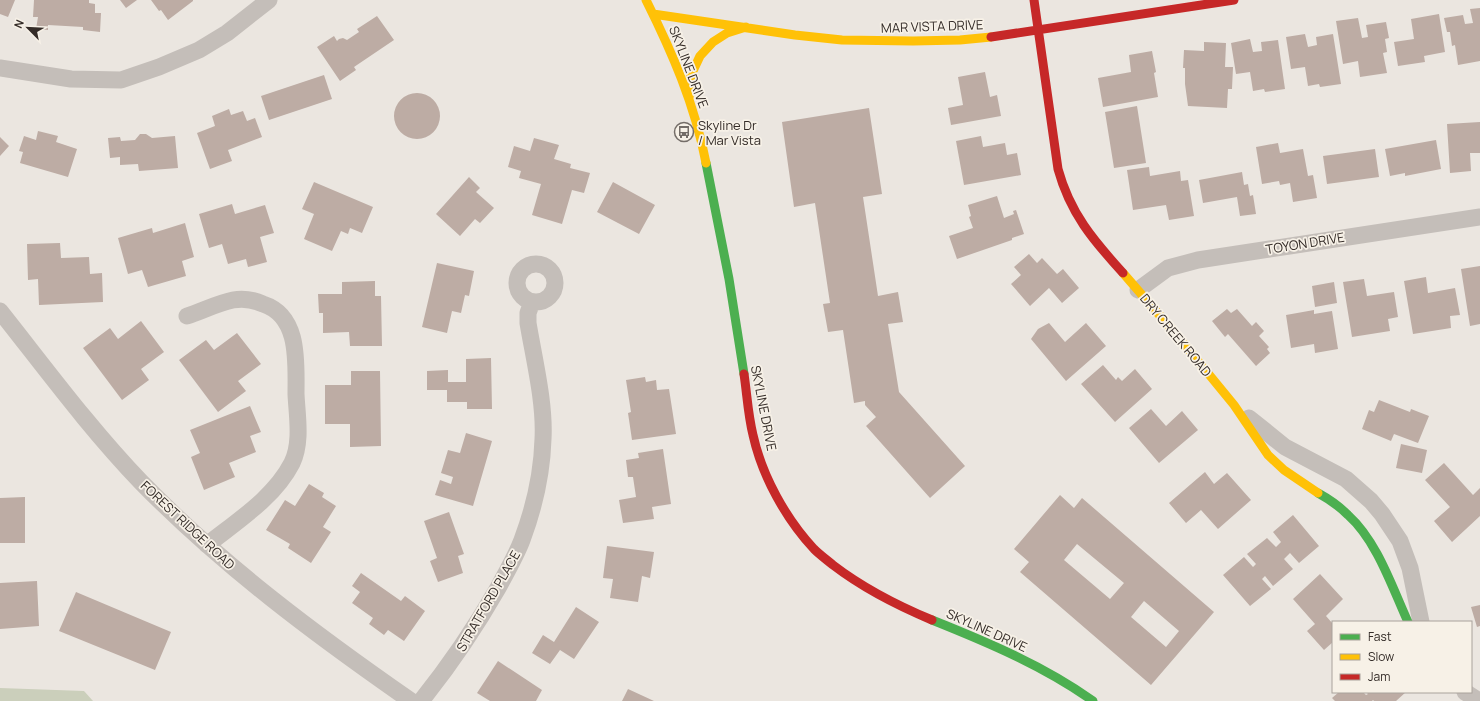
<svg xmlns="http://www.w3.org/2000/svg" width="1480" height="701" font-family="Manrope,sans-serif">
<rect width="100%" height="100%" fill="#ebe6e0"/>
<path fill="#cbcfbb" d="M 0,688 L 84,691 L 93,701 L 0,701 Z"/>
<path fill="#bdaca4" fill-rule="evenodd" d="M 0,0 L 15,0 L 8,17 L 0,14 Z
M 34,0 L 89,0 L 89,3 L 95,4 L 95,13 L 101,13 L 100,32 L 83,30 L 83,27 L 48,25 L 48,30 L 36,29 L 38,17 L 33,17 Z
M 120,0 L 137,0 L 126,8 Z
M 151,0 L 193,0 L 193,1 L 168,20 L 161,10 L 159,11 Z
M 1480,8 L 1480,61 L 1458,65 L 1455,45 L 1452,46 L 1450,32 L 1447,32 L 1444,18 L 1463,15 L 1465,24 L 1473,23 L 1470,9 Z
M 1439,14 L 1445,52 L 1424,56 L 1425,62 L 1398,66 L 1394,42 L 1414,39 L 1411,19 Z
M 377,16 L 394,40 L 354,67 L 356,70 L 340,81 L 317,47 L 334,36 L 337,41 L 339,39 L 343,38 L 347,40 L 359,32 L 357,29 Z
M 1358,18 L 1362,38 L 1368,37 L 1366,25 L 1386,22 L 1389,38 L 1385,39 L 1387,52 L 1383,53 L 1387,73 L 1360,77 L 1358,61 L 1343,64 L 1336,21 Z
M 1305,34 L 1308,47 L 1317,45 L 1316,37 L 1333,34 L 1341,84 L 1320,87 L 1319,84 L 1308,86 L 1305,67 L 1291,69 L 1286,37 Z
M 1250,39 L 1253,52 L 1262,51 L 1261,42 L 1278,40 L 1285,89 L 1265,92 L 1264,89 L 1253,91 L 1250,72 L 1236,74 L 1231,43 Z
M 1204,42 L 1226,43 L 1225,67 L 1233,67 L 1232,89 L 1228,89 L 1227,108 L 1188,106 L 1185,84 L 1185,68 L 1183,68 L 1184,50 L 1204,51 Z
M 1152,51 L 1156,72 L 1154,73 L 1158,97 L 1103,107 L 1098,78 L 1131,72 L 1129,55 Z
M 985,72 L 990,97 L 997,95 L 1001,116 L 951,125 L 948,108 L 963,105 L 958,77 Z
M 324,75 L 332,99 L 269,120 L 261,96 Z
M394 116a23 23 0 1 1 46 0a23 23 0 1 1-46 0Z
M 1137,106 L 1146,163 L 1114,168 L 1105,112 Z
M 869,108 L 882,194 L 863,197 L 878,296 L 898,292 L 903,322 L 888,324 L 899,392 L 965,466 L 930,498 L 866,426 L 876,417 L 865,405 L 865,401 L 854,403 L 843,330 L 828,332 L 823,304 L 830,303 L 815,203 L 794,207 L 782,122 Z
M 229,109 L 231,115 L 243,111 L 247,121 L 255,118 L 262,137 L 228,150 L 232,161 L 210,169 L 197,133 L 215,126 L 212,116 Z
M 1480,122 L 1480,153 L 1470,153 L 1471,171 L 1450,173 L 1447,124 Z
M 38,131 L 58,136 L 56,142 L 77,149 L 68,177 L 20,163 L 23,152 L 19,151 L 24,136 L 36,140 Z
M 140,134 L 146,134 L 152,138 L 175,136 L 178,168 L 139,171 L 138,164 L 120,165 L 120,157 L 110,158 L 108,138 L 120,137 L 121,141 L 135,140 Z
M 981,136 L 983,147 L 1005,143 L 1007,155 L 1017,153 L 1021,175 L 964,185 L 956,141 Z
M 0,137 L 9,146 L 0,156 Z
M 534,138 L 559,145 L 554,159 L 571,164 L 570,168 L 590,173 L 584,193 L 572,190 L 562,224 L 532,215 L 541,184 L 519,178 L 521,171 L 508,167 L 514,146 L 530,151 Z
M 1436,140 L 1441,169 L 1405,176 L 1405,173 L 1390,176 L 1385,149 Z
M 1278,143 L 1280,153 L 1303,149 L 1308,176 L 1313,175 L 1317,198 L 1293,202 L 1290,183 L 1280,185 L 1279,181 L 1262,184 L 1256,147 Z
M 1375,149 L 1379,177 L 1327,184 L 1323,156 Z
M 1149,167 L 1150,176 L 1180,171 L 1181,181 L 1188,180 L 1194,216 L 1169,220 L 1166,205 L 1133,210 L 1127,170 Z
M 1242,172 L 1244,185 L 1248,184 L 1250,196 L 1253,195 L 1256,214 L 1240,216 L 1237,197 L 1203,203 L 1199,180 Z
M 469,177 L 480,188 L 476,192 L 494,208 L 480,223 L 475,219 L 460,236 L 436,214 Z
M 314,182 L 373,207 L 362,233 L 350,228 L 348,234 L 341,231 L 332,251 L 304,239 L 314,214 L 302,209 Z
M 613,182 L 655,205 L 639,234 L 597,212 Z
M 997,196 L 1004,218 L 1014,214 L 1013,211 L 1016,210 L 1024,234 L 1012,238 L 1012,240 L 957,259 L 949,236 L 973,228 L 969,217 L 971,216 L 968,205 Z
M 232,204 L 235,214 L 265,205 L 274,233 L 260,237 L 267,262 L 248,267 L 246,259 L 228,264 L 222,244 L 209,248 L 199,214 Z
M 185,223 L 194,257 L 182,261 L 186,276 L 148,287 L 142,270 L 128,274 L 118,238 L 152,228 L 153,233 Z
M 60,243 L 61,258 L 89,257 L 90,274 L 102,273 L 103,302 L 39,305 L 38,279 L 28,280 L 27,244 Z
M 1029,254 L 1037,263 L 1042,258 L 1057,274 L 1063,269 L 1079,288 L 1062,303 L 1049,288 L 1030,306 L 1011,284 L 1021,275 L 1014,267 Z
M 437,263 L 474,271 L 469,296 L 465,295 L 461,313 L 452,311 L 447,333 L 422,327 Z
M 1480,266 L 1480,324 L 1470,326 L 1461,269 Z
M 1426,277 L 1428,293 L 1455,288 L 1460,315 L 1450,316 L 1451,328 L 1413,334 L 1404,281 Z
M 1364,279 L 1367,296 L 1394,292 L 1398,317 L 1388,319 L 1390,331 L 1352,337 L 1343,282 Z
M 375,281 L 375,296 L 381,296 L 382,346 L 350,346 L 349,332 L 323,333 L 323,313 L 319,313 L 318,294 L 342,294 L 342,282 Z
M 1334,282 L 1337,303 L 1315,307 L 1312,286 Z
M 1227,309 L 1231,313 L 1237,309 L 1252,326 L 1256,322 L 1264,331 L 1259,336 L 1269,347 L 1267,349 L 1270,353 L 1256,366 L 1228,334 L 1225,337 L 1212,321 Z
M 1314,310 L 1314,314 L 1332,311 L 1338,349 L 1315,353 L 1314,344 L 1291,348 L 1286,315 Z
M 141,321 L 164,352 L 141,369 L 149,380 L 122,400 L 83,348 L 110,328 L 118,339 Z
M 1049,323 L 1065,342 L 1086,323 L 1106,346 L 1066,381 L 1031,339 L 1038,329 Z
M 237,333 L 261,364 L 238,381 L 246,391 L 218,412 L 179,360 L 206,340 L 214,350 Z
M 491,358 L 492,409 L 467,409 L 467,402 L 447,402 L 447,390 L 427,390 L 427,371 L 448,370 L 448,382 L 466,382 L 466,359 Z
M 1103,365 L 1116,380 L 1118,377 L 1122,381 L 1135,369 L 1152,389 L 1115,422 L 1081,384 Z
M 351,371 L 380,371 L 381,446 L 350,447 L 350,424 L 325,424 L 325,385 L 351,385 Z
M 645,377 L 646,382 L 656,380 L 657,390 L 669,389 L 676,434 L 632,440 L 628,413 L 631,412 L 626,380 Z
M 1379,400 L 1410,412 L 1411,409 L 1429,416 L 1418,443 L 1394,434 L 1391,441 L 1362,429 L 1369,410 L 1374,412 Z
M 250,406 L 261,432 L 250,436 L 256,452 L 229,463 L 235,477 L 204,490 L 191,457 L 200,453 L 190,430 Z
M 1151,409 L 1166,426 L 1182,411 L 1198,430 L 1159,463 L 1129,428 Z
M 466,433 L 492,441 L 473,506 L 435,495 L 440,480 L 451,484 L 453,477 L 441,473 L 448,450 L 460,453 Z
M 1401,444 L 1427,450 L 1422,473 L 1396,468 Z
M 663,449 L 671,504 L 652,507 L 654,519 L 623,523 L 619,500 L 636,497 L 633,477 L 628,477 L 626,460 L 639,458 L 638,453 Z
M 1444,463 L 1473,495 L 1480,488 L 1480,516 L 1452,542 L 1434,521 L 1450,507 L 1425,480 Z
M 1205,472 L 1214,484 L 1227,473 L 1251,500 L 1218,529 L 1201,510 L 1186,523 L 1169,503 Z
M 309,484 L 324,493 L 322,497 L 336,506 L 323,527 L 331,532 L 311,563 L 288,548 L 290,544 L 266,530 L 285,500 L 295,506 Z
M 1060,495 L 1074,508 L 1082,498 L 1214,612 L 1151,685 L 1020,572 L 1029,562 L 1014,549 ZM 1077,544 L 1124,583 L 1110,599 L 1064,560 ZM 1144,601 L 1179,631 L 1166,647 L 1131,617 Z
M 25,497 L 25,543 L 0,543 L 0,498 Z
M 449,512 L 464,554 L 458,556 L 463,573 L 438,582 L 430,561 L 437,558 L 424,521 Z
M 1293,515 L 1319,546 L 1299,563 L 1290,553 L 1284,559 L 1293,569 L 1273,586 L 1265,576 L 1262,579 L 1271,589 L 1250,606 L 1223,575 L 1244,557 L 1253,567 L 1256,564 L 1247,554 L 1267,538 L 1276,547 L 1281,542 L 1273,532 Z
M 607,546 L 654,552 L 650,578 L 642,576 L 638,602 L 610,598 L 613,579 L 603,578 Z
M 361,573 L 401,601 L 405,596 L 425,611 L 404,641 L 388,630 L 384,635 L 369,624 L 373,618 L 352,603 L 360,592 L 352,586 Z
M 1320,574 L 1343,599 L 1326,616 L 1333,624 L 1333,642 L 1324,650 L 1307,631 L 1315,624 L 1293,599 Z
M 37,581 L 39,626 L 0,629 L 0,583 Z
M 76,592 L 171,632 L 155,670 L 59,631 Z
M 1480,605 L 1480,626 L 1477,627 L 1471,607 Z
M 576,607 L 599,622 L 574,659 L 560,650 L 550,664 L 532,653 L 543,635 L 554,642 Z
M 498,661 L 542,690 L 536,701 L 490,701 L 477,693 Z
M 628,689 L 654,701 L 622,701 Z
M 1339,692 L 1363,692 L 1366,695 L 1368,694 L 1366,692 L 1406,692 L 1396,701 L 1374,701 L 1373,700 L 1372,701 L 1335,701 L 1332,698 Z"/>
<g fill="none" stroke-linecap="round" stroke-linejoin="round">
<path stroke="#c4beb9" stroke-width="17" d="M 0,68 L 71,79 L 121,80 L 159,67 L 199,50 L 227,33 L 269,0
M517 283a19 19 0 1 1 38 0a19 19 0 1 1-38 0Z
M 1138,290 L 1168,268 L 1198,260 L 1480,217
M 0,311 C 46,369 90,429 141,482 C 222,565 316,635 411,701
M 187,316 C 202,311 218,303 233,300 C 243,298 254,300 263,304 C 300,316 296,362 296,394 C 297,416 302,442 292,463 C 274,498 237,521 207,545
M 1249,418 L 1285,447 L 1346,479 L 1371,501 L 1382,514 L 1400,541 L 1410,568 L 1421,622
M 1465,692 L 1479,701
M 421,701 C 450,665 475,628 498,588 C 506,573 516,556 522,540 C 534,508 542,473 543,439 C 545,403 534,359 528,323 L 528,313 L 532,302"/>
<path stroke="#4caf50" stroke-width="9" d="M 706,163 L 729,279 L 744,374
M 1318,493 C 1329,499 1339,506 1348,515 C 1377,541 1392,587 1408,622
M 932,620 C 987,642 1044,666 1093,701"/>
<path stroke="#ffc107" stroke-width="9" d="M 646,0 C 672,52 695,105 706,163
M 653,14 L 795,35 L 842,40 L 913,41 L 960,40 L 991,37
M 689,98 L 691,75 L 700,56 L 713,42 L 727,33 L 746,27
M 1123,273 L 1175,333 L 1234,405 L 1268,455 L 1284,470 L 1318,493"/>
<path stroke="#c62828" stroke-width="9" d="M 1034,0 L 1058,169 C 1070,213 1093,240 1123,273
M 991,37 L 1234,0
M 744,374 C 747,394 748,415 753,435 C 762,476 786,519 814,549 C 820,555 827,560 833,565 C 863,588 896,605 932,620"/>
</g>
<defs>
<symbol id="bus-ring" viewBox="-11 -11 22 22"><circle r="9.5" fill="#f7f1e7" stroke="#746d68" stroke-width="1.5"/><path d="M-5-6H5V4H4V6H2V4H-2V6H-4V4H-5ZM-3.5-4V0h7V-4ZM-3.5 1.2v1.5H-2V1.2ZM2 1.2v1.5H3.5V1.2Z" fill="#746d68"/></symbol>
</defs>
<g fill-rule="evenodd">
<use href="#bus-ring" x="673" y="121" width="22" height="22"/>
</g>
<g text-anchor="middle" stroke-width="3.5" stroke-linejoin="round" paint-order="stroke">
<g font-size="13" fill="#342c28" stroke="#f7f1e7">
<text transform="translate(932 26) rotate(-2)" y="5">MAR VISTA DRIVE</text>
<text transform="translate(689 67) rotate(69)" y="5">SKYLINE DRIVE</text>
<text transform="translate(1305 243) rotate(-9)" y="5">TOYON DRIVE</text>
<text transform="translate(1176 335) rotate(50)" y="5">DRY CREEK ROAD</text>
<text transform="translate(764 408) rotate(79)" y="5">SKYLINE DRIVE</text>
<text transform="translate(188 525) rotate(43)" y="5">FOREST RIDGE ROAD</text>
<text transform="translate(488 601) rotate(-60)" y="5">STRATFORD PLACE</text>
<text transform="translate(987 630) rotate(24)" y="5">SKYLINE DRIVE</text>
</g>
<g font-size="13" fill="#342c28" stroke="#f7f1e7" text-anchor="start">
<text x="698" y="130">Skyline Dr<tspan x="698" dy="15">/ Mar Vista</tspan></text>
</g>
</g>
<rect x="1332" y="621" width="140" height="72" fill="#f7f1e7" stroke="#a9a29b"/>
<rect x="1340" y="634" width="20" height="6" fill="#4caf50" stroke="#a9a29b"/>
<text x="1368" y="641" font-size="12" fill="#342c28">Fast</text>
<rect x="1340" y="654" width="20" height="6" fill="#ffc107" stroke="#a9a29b"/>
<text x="1368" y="661" font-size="12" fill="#342c28">Slow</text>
<rect x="1340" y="674" width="20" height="6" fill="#c62828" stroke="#a9a29b"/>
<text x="1368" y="681" font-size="12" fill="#342c28">Jam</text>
<g transform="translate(28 28) rotate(294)" stroke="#f7f1e7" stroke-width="3" paint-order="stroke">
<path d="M0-3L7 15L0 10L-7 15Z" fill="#342c28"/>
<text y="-6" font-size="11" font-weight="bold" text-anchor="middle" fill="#342c28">N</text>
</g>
</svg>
